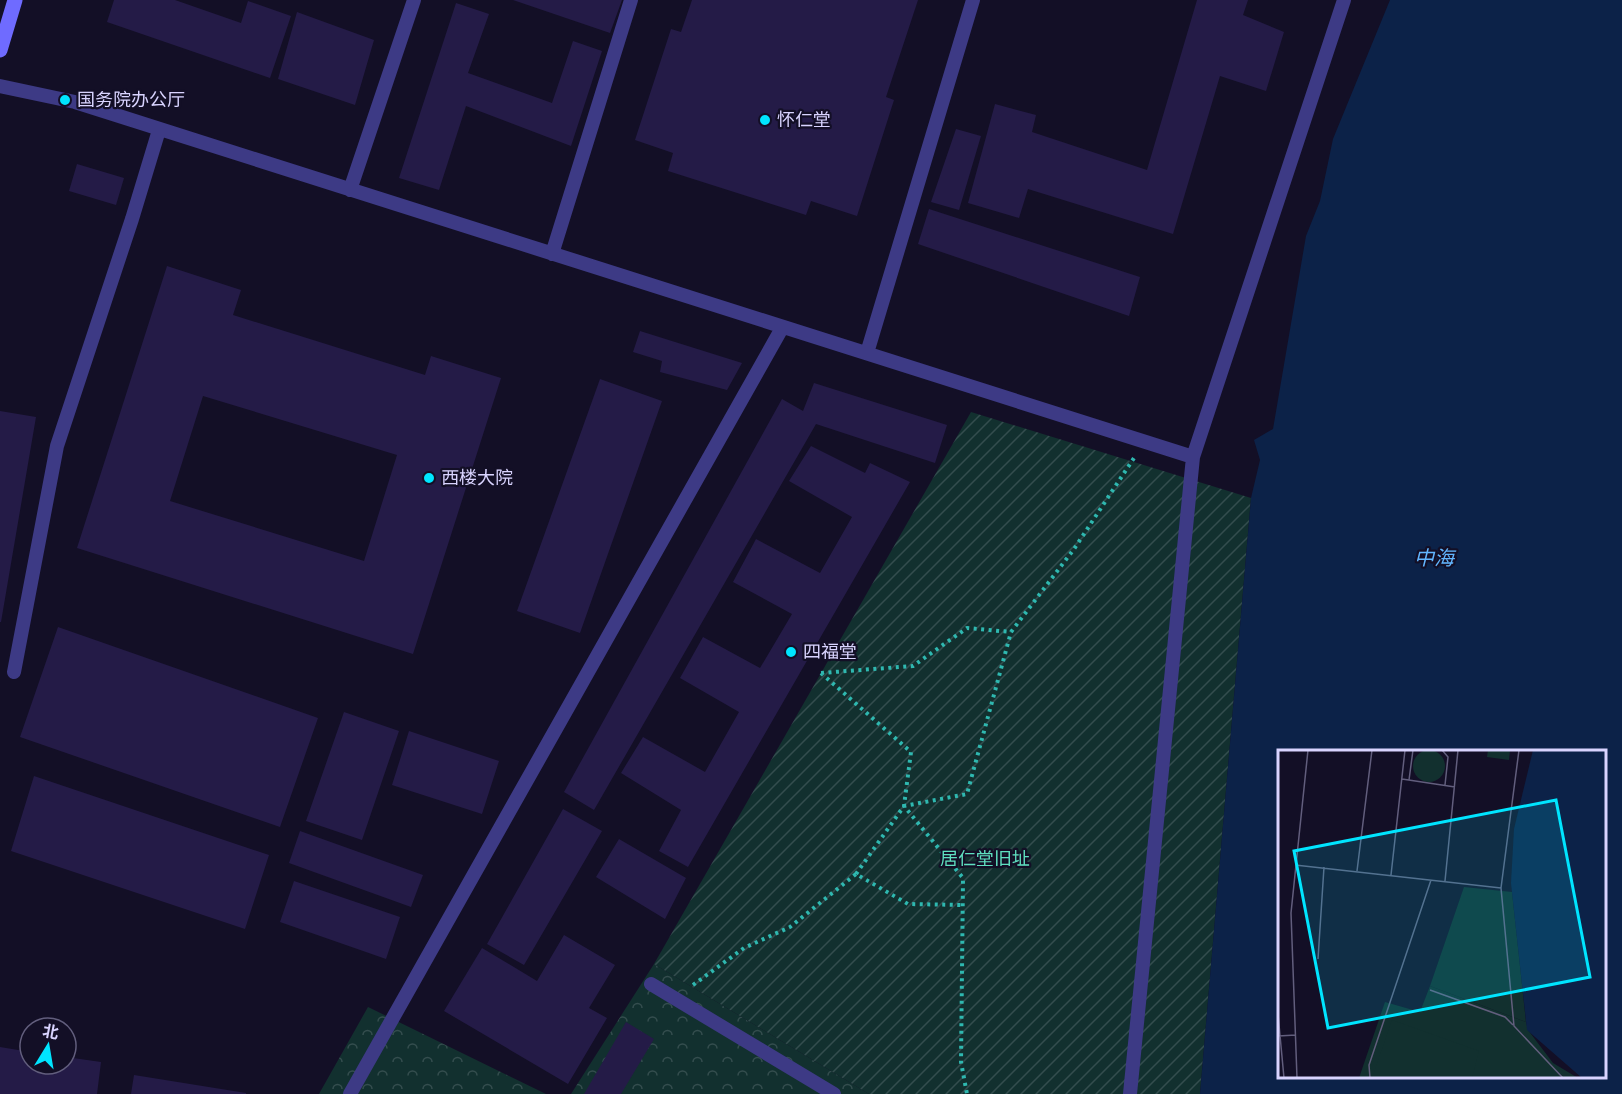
<svg xmlns="http://www.w3.org/2000/svg" width="1622" height="1094" font-family="'Golos Text','Noto Sans SC',sans-serif">
<defs>
<pattern id="park-crowns" width="20" height="18" patternUnits="userSpaceOnUse" patternTransform="scale(1.5)"><rect width="20" height="18" fill="#12302f"/><path d="M2 6a3 3 0 1 1 6 0M12 15a3 3 0 1 1 6 0" fill="none" stroke="#344d4e"/></pattern>
<pattern id="garden-furrows" width="10" height="10" patternUnits="userSpaceOnUse" patternTransform="scale(1.5)"><rect width="10" height="10" fill="#12302f"/><path d="M-1 1l2-2M0 10L10 0M9 11l2-2" fill="none" stroke="#344d4e"/></pattern>
</defs>
<rect width="100%" height="100%" fill="#130f26"/>
<path fill="url(#park-crowns)" d="M 654,964 L 869,1094 L 571,1094 Z
M 368,1007 L 546,1094 L 319,1094 Z"/>
<path fill="url(#garden-furrows)" d="M 971,412 L 1251,498 L 1200,1094 L 869,1094 L 654,964 Z"/>
<path fill="#0c2248" fill-rule="evenodd" d="M 1390,0 L 1622,0 L 1622,1094 L 1200,1094 L 1251,498 L 1260,460 L 1254,440 L 1273,429 L 1306,236 L 1320,201 L 1333,139 ZM 1280,752 L 1606,752 L 1606,1078 L 1280,1078 Z"/>
<path fill="#241b47" fill-rule="evenodd" d="M 114,0 L 175,0 L 241,23 L 248,1 L 291,16 L 270,78 L 107,22 Z
M 513,0 L 622,0 L 610,33 Z
M 692,0 L 918,0 L 886,97 L 894,100 L 857,216 L 811,201 L 806,215 L 668,171 L 673,153 L 635,140 L 671,29 L 681,32 Z
M 1197,0 L 1248,0 L 1243,15 L 1284,32 L 1266,91 L 1220,76 L 1173,234 L 1028,189 L 1019,218 L 968,203 L 995,104 L 1036,115 L 1032,132 L 1147,170 Z
M 456,3 L 489,14 L 468,73 L 552,103 L 573,41 L 602,51 L 571,146 L 466,106 L 439,190 L 399,178 Z
M 297,12 L 374,40 L 355,105 L 278,79 Z
M 956,129 L 981,136 L 959,210 L 931,202 Z
M 77,164 L 124,178 L 116,205 L 69,191 Z
M 929,209 L 1140,277 L 1129,316 L 918,244 Z
M 167,266 L 241,290 L 233,315 L 425,375 L 431,356 L 501,378 L 413,654 L 77,548 ZM 203,396 L 397,455 L 364,561 L 170,501 Z
M 640,331 L 742,363 L 727,390 L 660,372 L 662,361 L 633,352 Z
M 600,379 L 662,401 L 580,633 L 517,611 Z
M 814,383 L 947,425 L 935,463 L 816,424 L 594,810 L 564,792 L 782,399 L 803,411 Z
M 0,411 L 36,417 L 1,622 L 0,622 Z
M 811,446 L 865,473 L 870,463 L 910,482 L 688,867 L 659,851 L 681,810 L 621,773 L 643,737 L 705,772 L 739,712 L 680,678 L 703,637 L 760,668 L 792,614 L 733,582 L 756,539 L 820,573 L 852,517 L 789,481 Z
M 58,627 L 318,718 L 280,827 L 20,737 Z
M 344,712 L 399,731 L 362,840 L 306,821 Z
M 409,731 L 499,761 L 482,814 L 392,785 Z
M 34,776 L 269,855 L 245,929 L 11,851 Z
M 563,809 L 602,831 L 524,965 L 487,944 Z
M 300,831 L 423,875 L 411,907 L 289,863 Z
M 619,839 L 686,878 L 665,919 L 596,877 Z
M 294,881 L 400,917 L 386,959 L 280,922 Z
M 564,935 L 615,965 L 589,1008 L 607,1018 L 568,1084 L 444,1011 L 482,948 L 537,981 Z
M 626,1022 L 654,1039 L 621,1094 L 584,1094 Z
M 0,1047 L 30,1052 L 30,1064 L 66,1064 L 66,1057 L 101,1062 L 97,1094 L 0,1094 Z
M 134,1075 L 246,1093 L 246,1094 L 131,1094 Z"/>
<g fill="none" stroke-linecap="round" stroke-linejoin="round">
<path stroke="#2fb8b0" stroke-width="4" stroke-dasharray="3 4.5" stroke-linecap="butt" d="M 821,673 L 911,752 L 904,806 L 963,878 L 961,1062 L 967,1094
M 821,673 L 913,666 L 967,628 L 1011,632 L 1074,549 L 1134,458
M 856,874 L 904,806 L 967,794 L 1011,632
M 693,985 L 744,948 L 790,927 L 856,874 L 908,904 L 963,905"/>
<path stroke="#3d3a85" stroke-width="14" d="M 0,86 L 75,102 L 1193,457
M 350,190 L 414,0
M 552,254 L 631,0
M 867,353 L 973,0
M 14,672 L 57,446 L 132,219 L 159,130
M 651,984 L 834,1094
M 350,1094 L 782,328
M 1130,1094 L 1193,457 L 1344,0"/>
<path stroke="#6f6bff" stroke-width="15" d="M 0,50 L 15,0"/>
</g>
<g fill="#00e5ff" stroke="#130f26" stroke-width="2">
<circle cx="65" cy="100" r="6"/>
<circle cx="765" cy="120" r="6"/>
<circle cx="429" cy="478" r="6"/>
<circle cx="791" cy="652" r="6"/>
</g>
<g text-anchor="middle" stroke-width="4.5" stroke-linejoin="round" paint-order="stroke">
<g font-size="18" fill="#d9d4ff" stroke="#130f26" text-anchor="start">
<text x="77" y="106">国务院办公厅</text>
<text x="777" y="126">怀仁堂</text>
<text x="441" y="484">西楼大院</text>
<text x="803" y="658">四福堂</text>
</g>
<g font-size="18" fill="#5fe0c0" stroke="#130f26">
<text x="985" y="865">居仁堂旧址</text>
</g>
<g font-size="20" font-style="italic" fill="#62b6ff" stroke="#130f26">
<text x="1434" y="565">中海</text>
</g>
</g>
<g transform="translate(1278 750)">
<rect width="328" height="328" fill="#130f26"/>
<path d="M135 16a16 16 0 1 1 32 0a16 16 0 1 1-32 0Z" fill="#12302f"/>
<path d="M 152,236 L 248,272 L 250,280 L 275,313 L 300,328 L 81,328 L 107,252 L 142,262 Z" fill="#12302f"/>
<path d="M 186,137 L 234,142 L 248,272 L 152,236 ZM 114,270 L 201,301 L 194,328 L 94,328 Z" fill="#12302f"/>
<path d="M 210,0 L 232,0 L 231,10 L 209,7 Z" fill="#12302f"/>
<path d="M 255,0 L 328,0 L 328,328 L 304,328 L 249,280 L 233,133 L 236,79 Z" fill="#0c2248"/>
<path fill="none" stroke="#625e7d" stroke-width="1.5" d="M 164,0 L 170,7 L 167,35M 241,0 L 223,138 L 236,276 L 285,328M 124,29 L 177,37M 131,30 L 135,0M 17,115 L 223,138M 79,121 L 94,0M 113,125 L 127,0M 167,131 L 180,0M 40,209 L 46,117M 152,240 L 227,267 L 235,275M 0,264 L 6,328M 0,286 L 18,285M 19,328 L 13,163 L 30,0M 92,328 L 91,315 L 153,130"/>
<path fill="#00e5ff" fill-opacity="0.15" stroke="#00e5ff" stroke-width="3" d="M 278,50 L 312,227 L 50,278 L 16,101 Z"/>
<rect width="328" height="328" fill="none" stroke="#d9d4ff" stroke-width="3"/>
</g>
<g transform="translate(48 1046) rotate(11)"><circle r="28" fill="#130f26" stroke="#625e7d" stroke-width="1.5"/>
<path d="M0-4.5L10 22L0 15L-10 22Z" fill="#00e5ff"/>
<text y="-9" font-size="16" font-weight="bold" text-anchor="middle" fill="#d9d4ff">北</text>
</g>
</svg>
